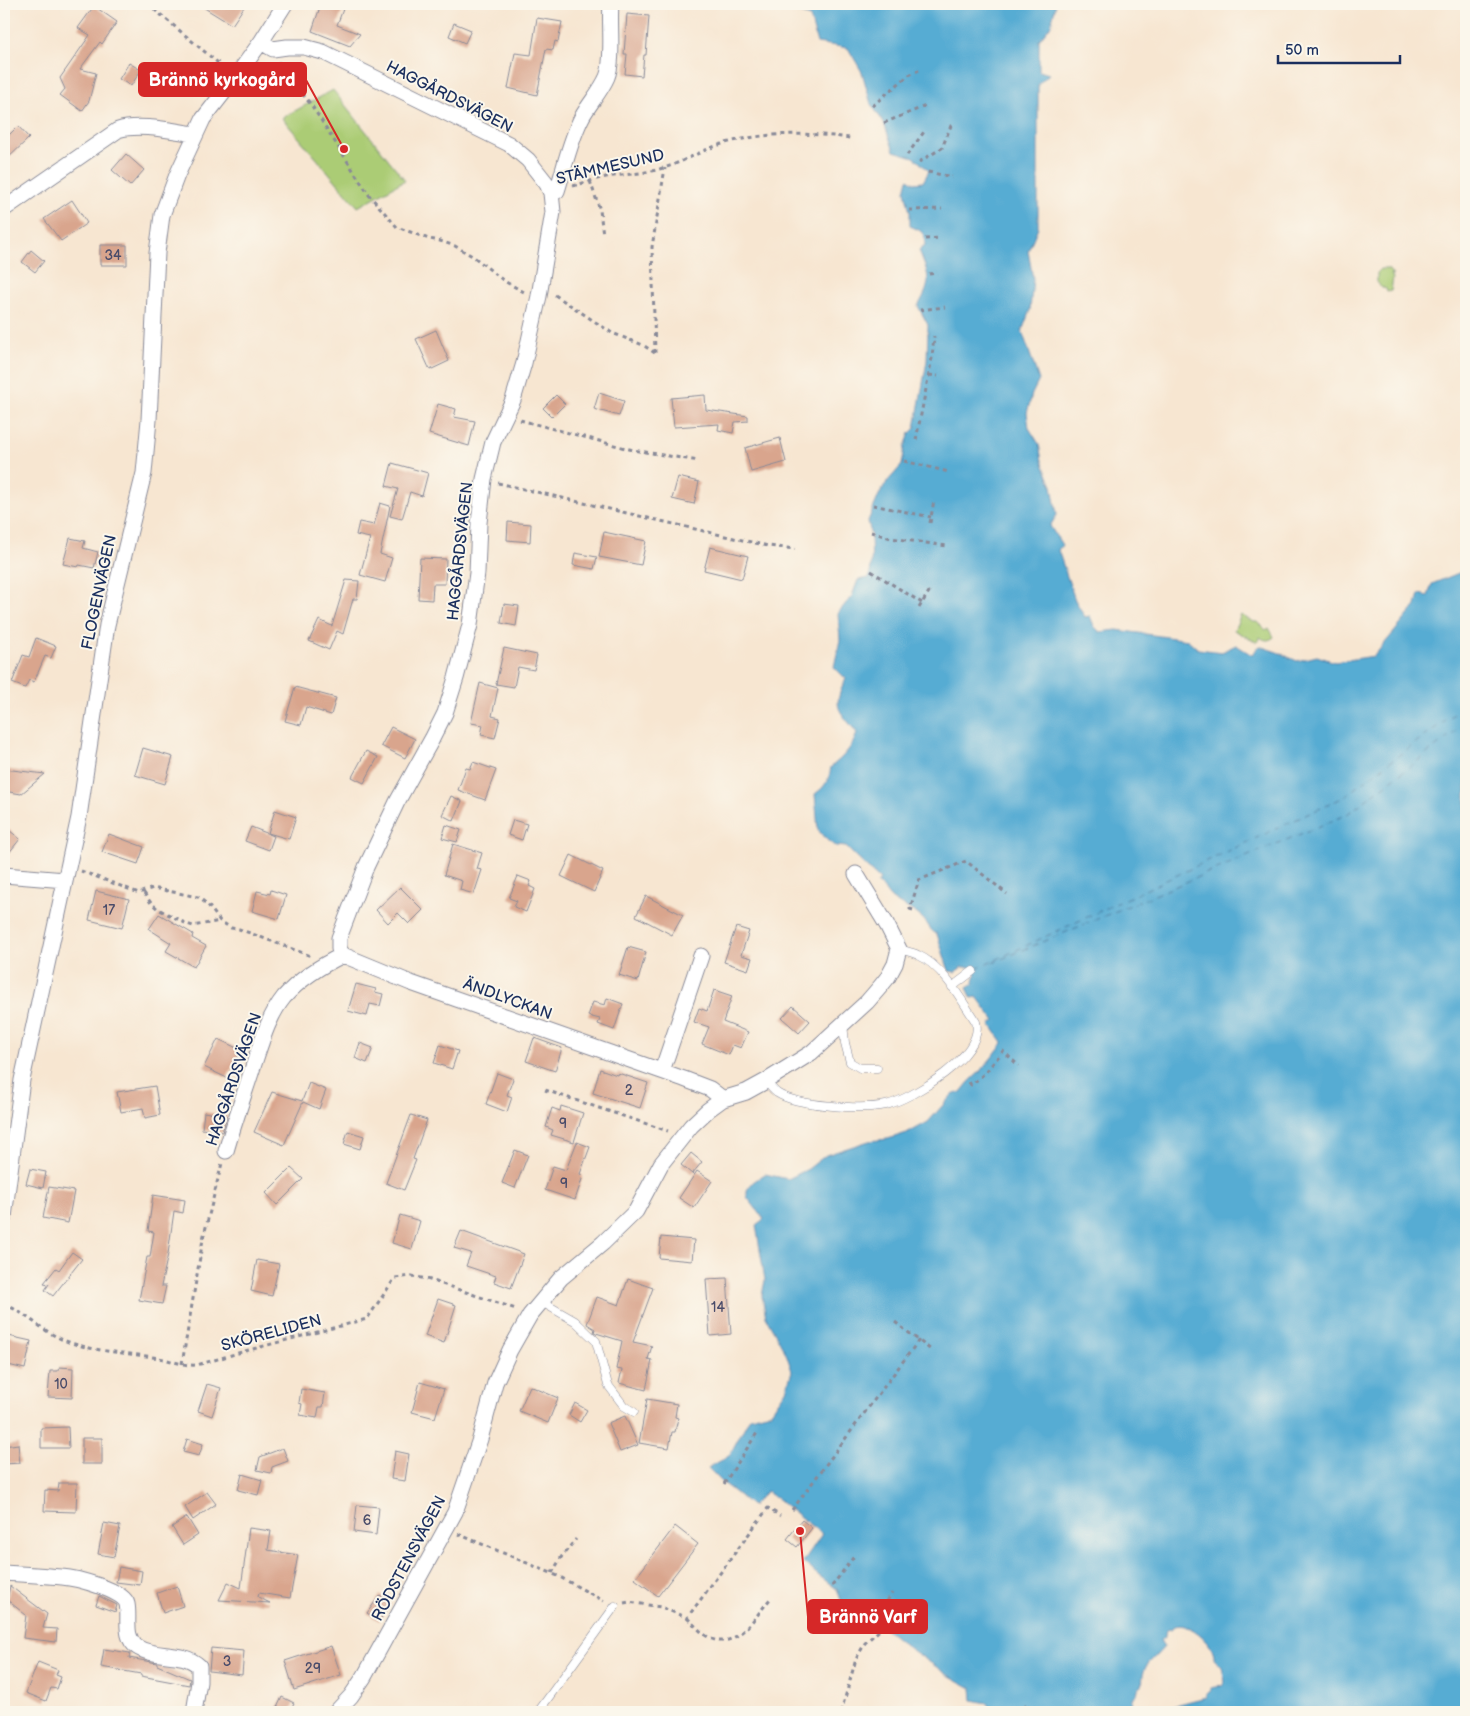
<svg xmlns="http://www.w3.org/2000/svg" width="1470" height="1716" font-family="'Balsamiq Sans',sans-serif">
<rect width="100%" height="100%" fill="#fbf7ec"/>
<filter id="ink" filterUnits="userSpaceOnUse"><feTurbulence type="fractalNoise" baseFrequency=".02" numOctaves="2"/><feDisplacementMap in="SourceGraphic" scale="10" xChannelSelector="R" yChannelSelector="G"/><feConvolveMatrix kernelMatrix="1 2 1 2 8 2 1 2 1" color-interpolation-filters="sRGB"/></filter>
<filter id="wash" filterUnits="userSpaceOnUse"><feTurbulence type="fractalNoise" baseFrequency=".0096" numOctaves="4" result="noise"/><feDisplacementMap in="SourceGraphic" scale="20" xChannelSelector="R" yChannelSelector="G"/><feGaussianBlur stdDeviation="1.12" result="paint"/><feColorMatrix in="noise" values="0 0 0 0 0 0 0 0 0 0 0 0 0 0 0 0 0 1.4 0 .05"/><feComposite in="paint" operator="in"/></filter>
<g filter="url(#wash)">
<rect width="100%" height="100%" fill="#f7e6d1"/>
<path fill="#abcc74" stroke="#637e69" d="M 333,90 L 405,180 L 358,207 L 282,118 Z
M 1381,269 L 1388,269 L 1393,275 L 1391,275 L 1393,278 L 1391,291 L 1387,292 L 1386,289 L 1381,287 L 1377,282 L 1377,273 Z
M 1241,615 L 1253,622 L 1258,622 L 1266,630 L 1269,628 L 1274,637 C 1269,641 1265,641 1260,637 L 1259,641 L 1256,642 L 1234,630 Z"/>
<path fill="#57acd3" stroke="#396e98" d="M 788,4 L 1056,4 L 1051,25 L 1039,40 L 1039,71 L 1049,74 L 1038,84 L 1038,227 L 1028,251 L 1033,279 L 1030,310 L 1022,331 L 1039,380 L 1032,394 L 1027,413 L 1029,428 L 1039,444 L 1042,461 L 1052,486 L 1057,515 L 1050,526 L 1062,545 L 1058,550 L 1075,600 L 1085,617 L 1090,616 L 1094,626 L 1100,632 L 1117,630 L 1188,640 L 1198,649 L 1222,652 L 1236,645 L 1252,655 L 1259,646 L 1277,652 L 1297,661 L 1317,656 L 1335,662 L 1374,656 L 1416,606 L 1419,594 L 1428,596 L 1432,584 L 1466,570 L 1466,1712 L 1162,1712 L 1179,1704 L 1206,1697 L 1206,1694 L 1211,1691 L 1211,1688 L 1222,1686 L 1225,1682 L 1222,1667 L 1214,1659 C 1217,1644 1183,1615 1171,1629 L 1169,1628 L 1165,1633 L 1165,1637 L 1160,1640 L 1164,1647 C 1158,1654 1146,1665 1144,1670 C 1142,1675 1143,1682 1142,1686 L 1138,1689 L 1137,1694 L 1132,1698 L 1131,1712 L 992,1712 L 987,1703 L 973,1700 L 972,1688 L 948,1675 L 908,1647 L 883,1627 L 857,1613 L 841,1600 L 837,1589 L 818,1575 L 803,1562 L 822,1534 L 767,1491 L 752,1506 L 724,1484 L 708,1468 L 729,1456 L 750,1417 L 771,1412 L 786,1390 L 792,1371 L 786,1353 L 766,1317 L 762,1296 L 765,1280 L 756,1225 L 764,1219 L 747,1197 L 747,1190 L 753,1182 L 765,1174 L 788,1179 L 808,1169 L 826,1155 L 869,1141 L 888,1139 L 910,1132 L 928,1122 L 952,1095 L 961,1092 L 969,1082 L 982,1070 L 1003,1043 L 990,1024 L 995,1021 L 977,997 L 972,998 L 967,988 L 973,984 L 976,974 L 970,967 L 962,967 L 955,972 L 949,971 L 937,934 C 930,931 929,925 924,920 C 915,910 901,906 891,898 C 886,893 884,887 877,884 L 880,880 L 846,847 L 836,846 L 829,842 L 818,830 L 815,794 C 826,786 829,780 831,767 C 843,757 853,747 857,733 C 839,709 831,709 846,679 L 834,667 L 840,640 L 838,613 L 852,596 L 858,580 L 869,578 C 873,563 872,535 868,521 L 879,495 L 887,482 L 902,465 L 905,447 L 910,433 L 915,428 L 927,361 L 928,325 L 918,306 C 933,281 929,276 919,250 L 925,245 C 925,231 921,231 910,226 L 910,212 L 905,191 L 908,179 L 914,183 L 923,182 L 929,171 L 914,157 L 894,151 L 884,123 L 871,104 L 862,72 L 848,48 L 817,43 L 810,17 L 792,11 Z"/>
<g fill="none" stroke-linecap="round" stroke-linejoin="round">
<path stroke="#305b87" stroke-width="1" stroke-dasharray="6 5" stroke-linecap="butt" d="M 992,963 L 1346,815 L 1466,724
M 976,969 L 1342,798 L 1466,705"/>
</g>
<g id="blocks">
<path fill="#d9a58d" d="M 198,4 L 246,4 L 232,25 Z
M 321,4 L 345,4 L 337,25 L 360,34 L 350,46 L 312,31 Z
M 94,6 L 117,22 L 102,44 L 100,42 L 80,69 L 96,73 L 89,101 L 82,111 L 60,95 L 65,89 L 60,78 L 90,35 L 78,28 Z
M 627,14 L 649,16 L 646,55 L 644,55 L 642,76 L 625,74 L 627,54 L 624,54 Z
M 537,18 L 562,22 L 558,42 L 555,41 L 553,50 L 546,49 L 537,95 L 508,88 L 515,53 L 531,55 Z
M 454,23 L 471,30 L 465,43 L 449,36 Z
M 129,63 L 141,70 L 131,86 L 119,79 Z
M 18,126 L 29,138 L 4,162 L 4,140 Z
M 126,154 L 144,170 L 130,186 L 112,170 Z
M 72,200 L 87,223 L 61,241 L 44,219 Z
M 100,245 L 127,245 L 127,265 L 100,265 Z
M 31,250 L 44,261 L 35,272 L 22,262 Z
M 436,330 L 449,361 L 430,370 L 416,339 Z
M 599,393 L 624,401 L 619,416 L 594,409 Z
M 556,395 L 565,404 L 552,417 L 543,408 Z
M 705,395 L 706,410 L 748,416 L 748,421 L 735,422 L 733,433 L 718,430 L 719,424 L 674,427 L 671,398 Z
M 438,404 L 456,409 L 454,417 L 475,421 L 469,446 L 429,434 Z
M 780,438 L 786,462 L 751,472 L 745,448 Z
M 392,463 L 428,473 L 422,496 L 410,492 L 402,519 L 390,516 L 398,489 L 386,486 Z
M 678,477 L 699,482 L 694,504 L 672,499 Z
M 380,503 L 390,506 L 380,554 L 392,558 L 385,582 L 360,575 L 370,538 L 356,535 L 359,522 L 374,525 Z
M 508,522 L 531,524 L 530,542 L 507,540 Z
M 604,532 L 646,541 L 641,565 L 599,557 Z
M 70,538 L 85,541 L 83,548 L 98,552 L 94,568 L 79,565 L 78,567 L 63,564 Z
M 710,547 L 748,556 L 742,579 L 704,570 Z
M 575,553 L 597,557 L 594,569 L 573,565 Z
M 420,558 L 446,559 L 445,584 L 433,584 L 432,600 L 418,599 Z
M 346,580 L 359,581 L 357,599 L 353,599 L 343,634 L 337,631 L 329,650 L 309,641 L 319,620 L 332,626 Z
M 504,604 L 519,606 L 516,626 L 501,623 Z
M 36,638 L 56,646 L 51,658 L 45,656 L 34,682 L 29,680 L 25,688 L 12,683 L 23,655 L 29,657 Z
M 504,648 L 537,655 L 534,670 L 518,667 L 514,687 L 496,684 Z
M 480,683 L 498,688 L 492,716 L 500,718 L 495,738 L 481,735 L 483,725 L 471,723 Z
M 295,687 L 336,698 L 331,715 L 306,707 L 301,725 L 285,721 Z
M 391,727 L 415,739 L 405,758 L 381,746 Z
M 143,748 L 173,757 L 165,784 L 135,775 Z
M 366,751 L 378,757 L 364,783 L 352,777 Z
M 473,762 L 496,770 L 485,800 L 458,790 L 466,768 L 470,769 Z
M 4,769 L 45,774 L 21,794 L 4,791 Z
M 451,796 L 462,801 L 454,821 L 442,815 Z
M 275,810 L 296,817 L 289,839 L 268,833 Z
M 513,820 L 527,824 L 522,840 L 508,835 Z
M 446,825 L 461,830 L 457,842 L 442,838 Z
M 4,826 L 20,839 L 4,859 Z
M 251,827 L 274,836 L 269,850 L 245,841 Z
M 109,834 L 144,847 L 138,864 L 102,852 Z
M 453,844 L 482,853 L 477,869 L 482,870 L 474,894 L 460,890 L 462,881 L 444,875 Z
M 571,855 L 603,871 L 594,892 L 561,876 Z
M 518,876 L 531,881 L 529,886 L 535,889 L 526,912 L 514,907 L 517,901 L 509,898 Z
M 400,887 L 423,910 L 409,924 L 398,913 L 388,923 L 376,910 Z
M 271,890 L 286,895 L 279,919 L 252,911 L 257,891 L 270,894 Z
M 96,891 L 129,899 L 122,928 L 89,920 Z
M 646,896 L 683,915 L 672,935 L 636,916 Z
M 159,914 L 193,934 L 192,938 L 206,946 L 194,967 L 166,951 L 171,943 L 149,929 Z
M 736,927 L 749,931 L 741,955 L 752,958 L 748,970 L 724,962 Z
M 628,947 L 646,952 L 638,981 L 619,975 Z
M 356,984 L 376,989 L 375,992 L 383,994 L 380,1006 L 370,1004 L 367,1016 L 348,1011 Z
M 714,990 L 732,996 L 723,1022 L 748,1032 L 741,1048 L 733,1045 L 729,1055 L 702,1044 L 709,1027 L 694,1022 L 699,1008 L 707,1011 Z
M 607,998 L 623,1004 L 614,1030 L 598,1024 L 600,1019 L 588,1016 L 593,1002 L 605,1005 Z
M 793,1006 L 810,1021 L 799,1033 L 782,1018 Z
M 534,1038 L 562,1048 L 555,1071 L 526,1061 Z
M 218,1039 L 241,1050 L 227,1078 L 204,1067 Z
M 360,1043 L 373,1048 L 367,1063 L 355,1058 Z
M 440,1045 L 458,1051 L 452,1069 L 434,1063 Z
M 600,1069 L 617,1075 L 618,1073 L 648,1083 L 640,1108 L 593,1093 Z
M 497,1073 L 513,1079 L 507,1095 L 512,1097 L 507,1112 L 486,1104 Z
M 309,1083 L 326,1090 L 319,1109 L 303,1102 L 284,1145 L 254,1132 L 272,1092 L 302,1101 Z
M 155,1086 L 160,1115 L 145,1118 L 143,1108 L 121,1112 L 117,1092 Z
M 561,1106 L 583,1113 L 574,1142 L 551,1135 L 553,1130 L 546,1127 L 552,1108 L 560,1111 Z
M 204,1112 L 227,1116 L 222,1132 L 202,1129 Z
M 411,1115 L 427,1120 L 413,1159 L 416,1160 L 404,1190 L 386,1183 Z
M 348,1131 L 364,1136 L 360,1149 L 344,1144 Z
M 577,1142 L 590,1147 L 580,1174 L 583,1176 L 575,1200 L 545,1190 L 553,1166 L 566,1170 Z
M 515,1150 L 528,1155 L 515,1188 L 502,1183 Z
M 691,1153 L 702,1162 L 692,1174 L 681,1165 Z
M 291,1168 L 303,1179 L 277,1205 L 266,1193 Z
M 30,1169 L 46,1172 L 43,1188 L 26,1184 Z
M 697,1171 L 712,1181 L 694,1208 L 679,1198 Z
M 49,1187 L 74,1191 L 68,1223 L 43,1218 Z
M 153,1195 L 185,1200 L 183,1213 L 174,1211 L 168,1254 L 161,1286 L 166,1286 L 162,1304 L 139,1300 L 147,1257 L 150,1257 L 154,1232 L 148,1231 Z
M 400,1215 L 420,1221 L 412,1249 L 392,1243 Z
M 461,1231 L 524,1254 L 511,1288 L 494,1282 L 496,1276 L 466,1266 L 471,1253 L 454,1248 Z
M 661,1237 L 694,1240 L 692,1261 L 659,1258 Z
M 72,1252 L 82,1259 L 53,1296 L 45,1290 L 49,1284 L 44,1283 L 56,1268 L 59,1270 Z
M 257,1260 L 279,1264 L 272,1296 L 251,1291 Z
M 727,1278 L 731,1334 L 710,1336 L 706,1279 Z
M 628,1279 L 653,1288 L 633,1342 L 652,1346 L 648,1359 L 652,1360 L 646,1390 L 619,1383 L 622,1370 L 616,1369 L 622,1341 L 596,1333 L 594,1332 L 595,1329 L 587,1324 L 597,1297 L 619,1305 Z
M 438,1299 L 456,1305 L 444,1343 L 425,1336 Z
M 4,1335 L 31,1341 L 25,1369 L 8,1365 L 9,1359 L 4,1358 Z
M 59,1367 L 73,1368 L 72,1398 L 48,1397 L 50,1371 L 58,1371 Z
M 420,1382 L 444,1389 L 435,1418 L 412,1412 Z
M 207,1384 L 221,1388 L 212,1416 L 198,1411 Z
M 530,1386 L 558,1398 L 548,1423 L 519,1411 Z
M 301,1389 L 325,1393 L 323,1407 L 319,1407 L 317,1418 L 300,1415 L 302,1404 L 299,1403 Z
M 647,1399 L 677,1404 L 675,1417 L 678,1418 L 675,1432 L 672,1432 L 669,1448 L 639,1443 Z
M 575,1403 L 587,1410 L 580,1422 L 569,1415 Z
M 625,1416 L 638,1445 L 620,1452 L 608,1423 Z
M 68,1427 L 69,1448 L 41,1448 L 41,1428 Z
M 82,1438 L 102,1438 L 102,1464 L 82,1464 Z
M 187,1439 L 203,1444 L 199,1456 L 183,1452 Z
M 18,1444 L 20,1463 L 4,1464 L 4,1446 Z
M 283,1448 L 288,1461 L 272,1467 L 271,1473 L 257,1470 L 260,1457 Z
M 395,1451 L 409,1454 L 405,1481 L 391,1479 Z
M 242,1474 L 262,1480 L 258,1495 L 238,1490 Z
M 59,1483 L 77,1483 L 76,1512 L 44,1511 L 45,1490 L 58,1491 Z
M 207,1492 L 216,1504 L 193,1520 L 185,1507 Z
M 357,1505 L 379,1507 L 376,1535 L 354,1532 Z
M 187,1517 L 198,1535 L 183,1545 L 172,1527 Z
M 802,1520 L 812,1528 L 797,1547 L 787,1539 Z
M 104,1523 L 120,1526 L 114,1557 L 98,1554 Z
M 675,1526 L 698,1544 L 658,1596 L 635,1579 Z
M 249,1528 L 271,1531 L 268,1550 L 298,1555 L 290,1598 L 259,1593 L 258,1597 L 270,1603 L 219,1600 L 228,1582 L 241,1588 Z
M 119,1567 L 142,1571 L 140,1585 L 116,1582 Z
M 10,1586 L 47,1614 L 43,1628 L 57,1629 L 56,1642 L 23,1638 L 26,1615 L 7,1600 Z
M 177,1586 L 183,1606 L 163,1613 L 157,1593 Z
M 380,1595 L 391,1604 L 379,1621 L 367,1613 Z
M 99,1596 L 117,1605 L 115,1612 L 96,1605 Z
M 331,1646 L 341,1675 L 294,1690 L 285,1661 Z
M 211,1648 L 244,1651 L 242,1675 L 209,1671 Z
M 104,1649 L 130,1653 L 129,1658 L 157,1663 L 157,1665 L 190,1679 L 189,1685 L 141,1676 L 141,1674 L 101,1667 Z
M 38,1662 L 58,1670 L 56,1675 L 61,1677 L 57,1689 L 51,1688 L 46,1701 L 26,1693 Z
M 282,1697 L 294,1703 L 289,1712 L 275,1712 Z"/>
</g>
</g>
<g filter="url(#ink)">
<use href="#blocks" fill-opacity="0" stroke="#898a98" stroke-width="1"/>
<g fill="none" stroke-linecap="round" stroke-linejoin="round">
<defs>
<path id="lane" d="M 952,987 L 973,971
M 843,1024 L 845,1043 L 850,1062 L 860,1068 L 877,1068
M 766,1081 C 769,1085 773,1090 777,1093 C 797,1106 862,1110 886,1105 C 912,1099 985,1055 976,1022 C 962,1001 943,966 918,955 C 912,952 905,951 899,949
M 540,1301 L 575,1321 L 596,1341 L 608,1385 L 624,1406 L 634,1412
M 538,1712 L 615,1606"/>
<path id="street" d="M 557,191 C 565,166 570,140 582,117 C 589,104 601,91 607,77 C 614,60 609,24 611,4
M 4,209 L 118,130 C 139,123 173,131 195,134
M 4,875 L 65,880
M 343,955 L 411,983 L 684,1079 L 710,1089 L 723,1099
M 662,1071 L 701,956
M 226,1151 C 234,1123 244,1095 253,1067 C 261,1043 268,1017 284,997 C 300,979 322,965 343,955 L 339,949 L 339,938 L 366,867 L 397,802 L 432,739 L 445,713 L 456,678 L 470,625 L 477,573 L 479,523 L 484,479 L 493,442 L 513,400 L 524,363 L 539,296 L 553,212 L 551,193 L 547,184 L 528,160 L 509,144 L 323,52 L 304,47 L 287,47 L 273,49 L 261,42
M 4,1217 L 22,1080 L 79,817 L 107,625 L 144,473 L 149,420 L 157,253 L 162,215 L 177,175 L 203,119 L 235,78 L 261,42 L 285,4
M 4,1573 C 23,1574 43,1575 62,1577 C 75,1578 124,1590 127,1604 C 130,1618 123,1637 137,1647 C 155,1659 182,1650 199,1666 L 199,1682 L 194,1712
M 336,1712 L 351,1696 L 364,1677 L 455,1512 L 480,1439 L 495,1383 L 510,1350 L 530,1315 L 561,1278 L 603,1243 L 636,1211 L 661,1164 L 691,1126 L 708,1110 L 723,1099 L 746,1092 L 766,1081 L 811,1053 L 867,1002 L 880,987 L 888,977 L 895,964 L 899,949 L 887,925 L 856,874"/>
</defs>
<use href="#lane" stroke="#898a98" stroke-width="9"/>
<use href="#street" stroke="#898a98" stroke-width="17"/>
<path stroke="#898a98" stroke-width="3" stroke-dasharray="4 4" stroke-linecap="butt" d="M 148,4 L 224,68
M 278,62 L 312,106 L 369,195 L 397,227 L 429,239 L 440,241 L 455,246 L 474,257 L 504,281 L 524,292
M 872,106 L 909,75 L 919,70
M 884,123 L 928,105
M 907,155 L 924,132
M 919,162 L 942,148 L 952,123
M 928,172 L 952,177
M 590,181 L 600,210 L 603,235
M 573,186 C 584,183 595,179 606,177 C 625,174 645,174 663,168 C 682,163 698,152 716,146 C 757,132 807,132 850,138
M 909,210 L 942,209
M 925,239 L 940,238
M 929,274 L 937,273
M 555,295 L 612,333 L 643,345 L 655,353
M 920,310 L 945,307
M 655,353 L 652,247 L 665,168
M 929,375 L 938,376
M 520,420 L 633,450 L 699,461
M 916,440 L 932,358 L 934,336
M 904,461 L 949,472
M 498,483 L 768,546 L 795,549
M 873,505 L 931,517
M 930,523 L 934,500
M 871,532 L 891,538 L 947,546
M 871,571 L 922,603
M 919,608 L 930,590
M 81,871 L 139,893 L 153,888 L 198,897 L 208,905 L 220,921 L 231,928 L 239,929 L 311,956
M 144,893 L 151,903 L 158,909 L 187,924 L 193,926 L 220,921
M 913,910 L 910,909 L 919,880 L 966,861 L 1007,894
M 969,1082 L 971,1085 L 985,1073 L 1003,1051 L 1019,1066
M 545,1090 L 668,1131
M 4,1304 C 24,1312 39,1328 59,1338 C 91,1353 129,1352 164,1359 C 175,1362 185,1366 197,1365 L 245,1351 L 367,1319 L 395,1278 L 412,1276 L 427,1279 L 516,1309
M 895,1322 L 931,1350
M 182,1364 L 203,1239 L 222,1163
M 724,1484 L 757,1433
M 792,1510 L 919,1340
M 458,1534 L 558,1576 L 604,1601
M 552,1573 L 562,1556 L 576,1539
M 832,1586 L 855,1555
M 624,1603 L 629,1602 L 661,1607 L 687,1618 L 768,1508 L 780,1516
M 687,1618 C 694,1624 700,1632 708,1637 C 734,1653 755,1617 770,1599
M 875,1622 L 892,1593
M 841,1712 L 856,1659 L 865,1643 L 883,1627
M 1021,1712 L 1026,1704"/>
<use href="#lane" stroke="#fff" stroke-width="8"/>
<use href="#street" stroke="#fff" stroke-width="15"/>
</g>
</g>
<g text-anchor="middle" stroke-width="4" stroke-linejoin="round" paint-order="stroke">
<g font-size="14" fill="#4a4c6a">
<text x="113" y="260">34</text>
<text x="109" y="915">17</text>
<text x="629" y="1095">2</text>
<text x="563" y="1128">9</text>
<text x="564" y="1188">9</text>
<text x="718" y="1312">14</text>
<text x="61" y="1389">10</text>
<text x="367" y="1525">6</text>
<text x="227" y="1666">3</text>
<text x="313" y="1673">29</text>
</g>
<g font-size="16" fill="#1b2f5e" stroke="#fbf7ec">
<text transform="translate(450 96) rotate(27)" y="6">HAGGÅRDSVÄGEN</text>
<text transform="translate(610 166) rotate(-13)" y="6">STÄMMESUND</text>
<text transform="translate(459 551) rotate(-84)" y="6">HAGGÅRDSVÄGEN</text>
<text transform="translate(98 592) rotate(-78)" y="6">FLOGENVÄGEN</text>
<text transform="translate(508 998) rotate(20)" y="6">ÄNDLYCKAN</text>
<text transform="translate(233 1079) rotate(-71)" y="6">HAGGÅRDSVÄGEN</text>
<text transform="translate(271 1332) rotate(-15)" y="6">SKÖRELIDEN</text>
<text transform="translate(408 1558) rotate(-62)" y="6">RÖDSTENSVÄGEN</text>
</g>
</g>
<path fill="none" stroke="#d62828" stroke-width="2" d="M344 149L306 80M800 1531L808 1617"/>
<g fill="#d62828" stroke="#fbf7ec" stroke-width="2">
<circle cx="344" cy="149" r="5"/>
<circle cx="800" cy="1531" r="5"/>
</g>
<g fill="#d62828" stroke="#d62828" stroke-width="2">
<rect x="139" y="63" width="167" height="33" rx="5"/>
<rect x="808" y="1600" width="119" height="33" rx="5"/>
</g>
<g font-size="18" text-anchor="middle" font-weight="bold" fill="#fff">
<text x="222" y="86">Brännö kyrkogård</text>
<text x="868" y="1623">Brännö Varf</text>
</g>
<rect width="1470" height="1716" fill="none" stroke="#fbf7ec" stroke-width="20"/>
<path d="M1278 55v8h122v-8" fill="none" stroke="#1b2f5e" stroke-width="2.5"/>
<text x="1285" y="55" font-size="15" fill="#1b2f5e" stroke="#fbf7ec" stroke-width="4" paint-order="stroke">50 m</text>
</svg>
